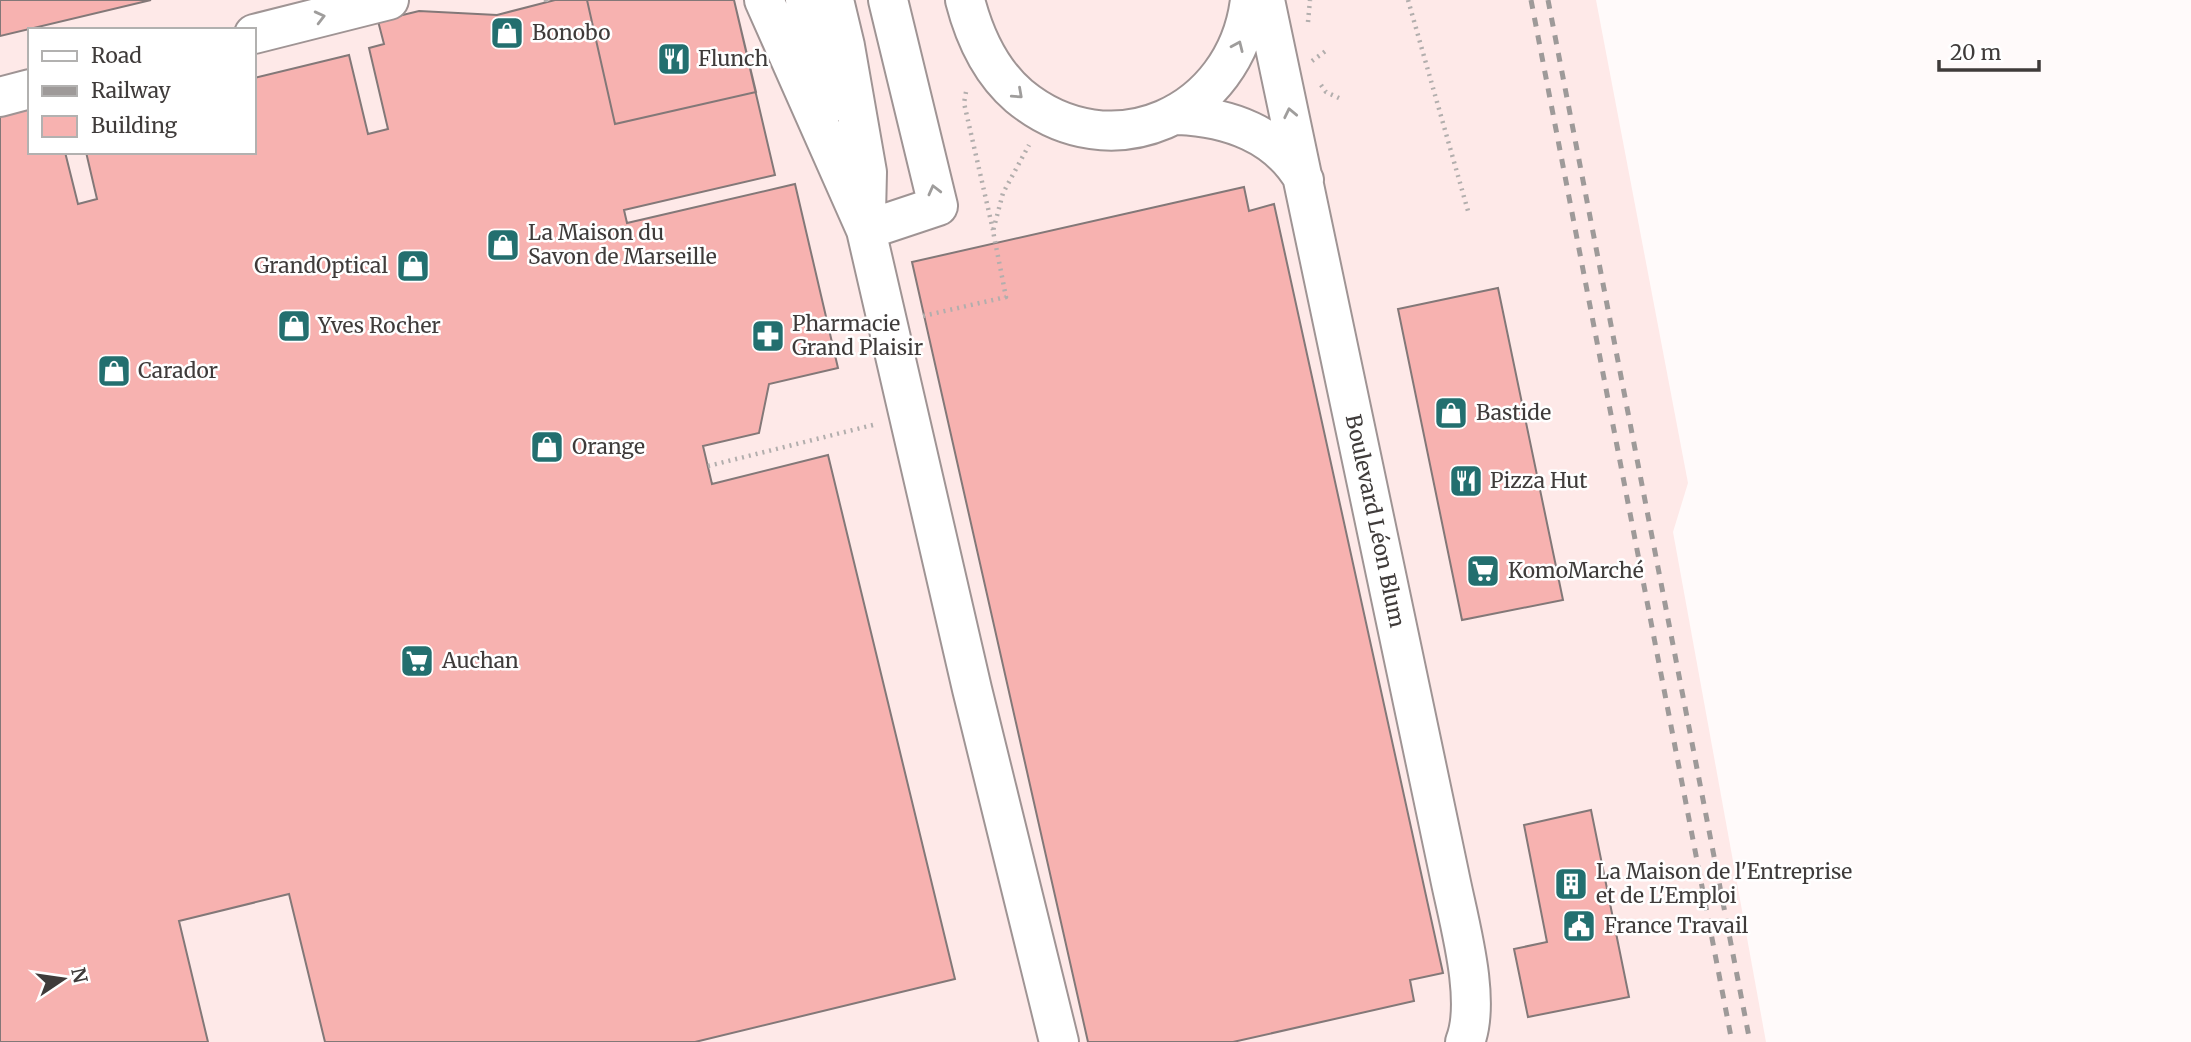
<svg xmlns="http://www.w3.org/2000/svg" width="2191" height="1042" font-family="Merriweather,serif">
<rect width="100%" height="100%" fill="#fffafa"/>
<path fill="#fee9e8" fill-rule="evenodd" d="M 0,0 L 1596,0 L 1688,483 L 1673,532 L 1766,1042 L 0,1042 ZM 30,30 L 254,30 L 254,152 L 30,152 Z"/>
<path fill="#f7b2b0" stroke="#837878" stroke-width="2" d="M 0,0 L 151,0 L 0,36 Z
M 555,0 L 734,0 L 775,175 L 624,210 L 627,223 L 795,184 L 838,368 L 769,384 L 759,433 L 703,446 L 712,484 L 828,455 L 955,979 L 695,1042 L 325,1042 L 289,894 L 179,921 L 208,1042 L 0,1042 L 0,113 L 30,106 L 30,152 L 65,152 L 78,204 L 97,199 L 86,152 L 254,152 L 254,78 L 349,55 L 368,134 L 388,129 L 369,48 L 384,44 L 378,21 L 419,11 L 497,15 Z
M 587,0 L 734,0 L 756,92 L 615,124 Z
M 1244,187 L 1249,211 L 1274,204 L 1443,973 L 1410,980 L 1414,1001 L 1233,1042 L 1088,1042 L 912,262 Z
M 1498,288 L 1563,600 L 1462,620 L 1398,309 Z
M 1591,810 L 1629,997 L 1528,1017 L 1514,949 L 1547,942 L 1524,825 Z"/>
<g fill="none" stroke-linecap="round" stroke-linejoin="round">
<defs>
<path id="minor" d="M 764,0 L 866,230 L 972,689 L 1059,1042
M 805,0 L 823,73 L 835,101
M 834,0 L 845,46 L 867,172 L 866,214
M 965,0 C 974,35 991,72 1019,96 C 1111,172 1236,115 1250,0
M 1265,0 L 1449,873 C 1458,919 1482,999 1465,1042
M 254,34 L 389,0
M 0,97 L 30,89
M 1178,115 C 1228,117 1278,134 1304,180
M 866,230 L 938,206 L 888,0"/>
</defs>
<use href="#minor" stroke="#9f9494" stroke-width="42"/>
<path stroke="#b2aead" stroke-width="4.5" stroke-dasharray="2 5" stroke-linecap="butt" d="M 546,0 L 546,2
M 1408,0 L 1468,211
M 1308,22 L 1310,0
M 1312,61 L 1327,50
M 1321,85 L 1326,92 L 1339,98
M 966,92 L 964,103 L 993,230
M 923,316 L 1006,297 L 993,231 L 1003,193 L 1029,145
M 708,466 L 877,424"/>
<use href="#minor" stroke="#fff" stroke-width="38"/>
<path stroke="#9e9a99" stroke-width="5" stroke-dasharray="9 9" stroke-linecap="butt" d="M 1531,0 L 1732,1042
M 1548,0 L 1750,1042"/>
</g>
<defs><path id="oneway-chevron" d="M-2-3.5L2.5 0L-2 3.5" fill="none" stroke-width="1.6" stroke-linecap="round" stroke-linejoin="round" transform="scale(1.75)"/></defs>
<g stroke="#9f9d9c">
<use href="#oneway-chevron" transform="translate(320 17) rotate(-14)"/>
<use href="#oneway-chevron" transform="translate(1238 46) rotate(-66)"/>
<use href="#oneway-chevron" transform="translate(1018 94) rotate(42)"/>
<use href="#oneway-chevron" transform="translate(1290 113) rotate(-102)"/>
<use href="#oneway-chevron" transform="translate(934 190) rotate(-104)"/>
</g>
<defs>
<symbol id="shop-square" viewBox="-11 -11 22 22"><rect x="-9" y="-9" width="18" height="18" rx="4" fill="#236f6f" stroke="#fff"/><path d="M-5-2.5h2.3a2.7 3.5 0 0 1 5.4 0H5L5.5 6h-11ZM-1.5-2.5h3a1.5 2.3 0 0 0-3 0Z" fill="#fff"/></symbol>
<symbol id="restaurant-square" viewBox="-11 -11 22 22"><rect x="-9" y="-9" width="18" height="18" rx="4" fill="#236f6f" stroke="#fff"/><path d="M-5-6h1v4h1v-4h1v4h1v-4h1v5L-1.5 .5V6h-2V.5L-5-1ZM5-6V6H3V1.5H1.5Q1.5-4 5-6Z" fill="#fff"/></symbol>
<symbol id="pharmacy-square" viewBox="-11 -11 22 22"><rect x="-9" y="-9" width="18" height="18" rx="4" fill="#236f6f" stroke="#fff"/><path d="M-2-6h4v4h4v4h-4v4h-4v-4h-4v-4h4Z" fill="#fff"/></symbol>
<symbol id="supermarket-square" viewBox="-11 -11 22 22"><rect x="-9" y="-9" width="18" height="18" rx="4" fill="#236f6f" stroke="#fff"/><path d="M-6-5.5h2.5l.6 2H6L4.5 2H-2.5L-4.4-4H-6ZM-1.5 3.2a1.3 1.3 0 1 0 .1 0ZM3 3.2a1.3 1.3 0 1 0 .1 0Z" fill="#fff"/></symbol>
<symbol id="building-square" viewBox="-11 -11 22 22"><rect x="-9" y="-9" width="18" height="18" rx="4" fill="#236f6f" stroke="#fff"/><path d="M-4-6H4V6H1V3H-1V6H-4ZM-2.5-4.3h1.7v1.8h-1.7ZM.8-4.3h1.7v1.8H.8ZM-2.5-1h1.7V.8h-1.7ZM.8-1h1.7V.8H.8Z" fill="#fff"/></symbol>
<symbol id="civic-square" viewBox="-11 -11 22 22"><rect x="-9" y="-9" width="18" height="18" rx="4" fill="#236f6f" stroke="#fff"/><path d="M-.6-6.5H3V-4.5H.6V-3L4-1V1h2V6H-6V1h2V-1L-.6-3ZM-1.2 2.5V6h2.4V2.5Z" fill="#fff"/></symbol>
</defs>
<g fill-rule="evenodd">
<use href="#shop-square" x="488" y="14" width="38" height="38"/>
<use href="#restaurant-square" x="655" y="40" width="38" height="38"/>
<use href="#shop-square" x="484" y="226" width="38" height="38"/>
<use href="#shop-square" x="394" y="247" width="38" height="38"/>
<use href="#shop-square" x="275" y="307" width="38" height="38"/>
<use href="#pharmacy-square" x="749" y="317" width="38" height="38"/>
<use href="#shop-square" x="95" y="352" width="38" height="38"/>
<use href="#shop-square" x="1432" y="394" width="38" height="38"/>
<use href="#shop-square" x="528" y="428" width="38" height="38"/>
<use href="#restaurant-square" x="1447" y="462" width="38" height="38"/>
<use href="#supermarket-square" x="1464" y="552" width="38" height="38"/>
<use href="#supermarket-square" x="398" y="642" width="38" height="38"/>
<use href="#building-square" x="1552" y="865" width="38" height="38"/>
<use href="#civic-square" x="1560" y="907" width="38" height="38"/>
</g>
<g text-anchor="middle" stroke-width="5" stroke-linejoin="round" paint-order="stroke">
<g font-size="21" fill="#3f3b3a" stroke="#fff" text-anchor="start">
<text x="532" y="40">Bonobo</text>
<text x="698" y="66">Flunch</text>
<text x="528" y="240">La Maison du<tspan x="528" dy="24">Savon de Marseille</tspan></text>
<text x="388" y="273" text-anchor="end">GrandOptical</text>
<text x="792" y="331">Pharmacie<tspan x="792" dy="24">Grand Plaisir</tspan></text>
<text x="318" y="333">Yves Rocher</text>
<text x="138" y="378">Carador</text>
<text x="1476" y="420">Bastide</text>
<text x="572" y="454">Orange</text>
<text x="1490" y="488">Pizza Hut</text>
<text x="1508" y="578">KomoMarché</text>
<text x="442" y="668">Auchan</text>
<text x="1596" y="879">La Maison de l'Entreprise<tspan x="1596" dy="24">et de L'Emploi</tspan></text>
<text x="1604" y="933">France Travail</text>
</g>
<g font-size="21" fill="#3f3b3a" stroke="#fff">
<text transform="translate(1375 521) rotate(78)" y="7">Boulevard Léon Blum</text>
</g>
</g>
<rect x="28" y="28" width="228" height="126" fill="#ffffff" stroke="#b2b1b0" stroke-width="2"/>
<rect x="42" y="51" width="35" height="10" fill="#ffffff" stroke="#b2b1b0" stroke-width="2"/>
<text x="91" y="63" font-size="21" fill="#3f3b3a">Road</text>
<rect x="42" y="86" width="35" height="10" fill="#9e9a99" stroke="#b2b1b0" stroke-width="2"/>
<text x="91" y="98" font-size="21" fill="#3f3b3a">Railway</text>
<rect x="42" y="116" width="35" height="21" fill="#f7b2b0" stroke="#b2b1b0" stroke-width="2"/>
<text x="91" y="133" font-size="21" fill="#3f3b3a">Building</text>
<g transform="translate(63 979) rotate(77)" stroke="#ffffff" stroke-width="5" paint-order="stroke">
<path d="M0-5L12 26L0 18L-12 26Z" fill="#3f3b3a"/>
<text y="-10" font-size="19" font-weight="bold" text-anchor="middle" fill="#3f3b3a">N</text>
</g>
<path d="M1939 60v10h100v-10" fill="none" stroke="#3f3b3a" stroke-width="3.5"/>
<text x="1950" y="60" font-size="21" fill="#3f3b3a" stroke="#ffffff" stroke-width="5" paint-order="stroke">20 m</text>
</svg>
